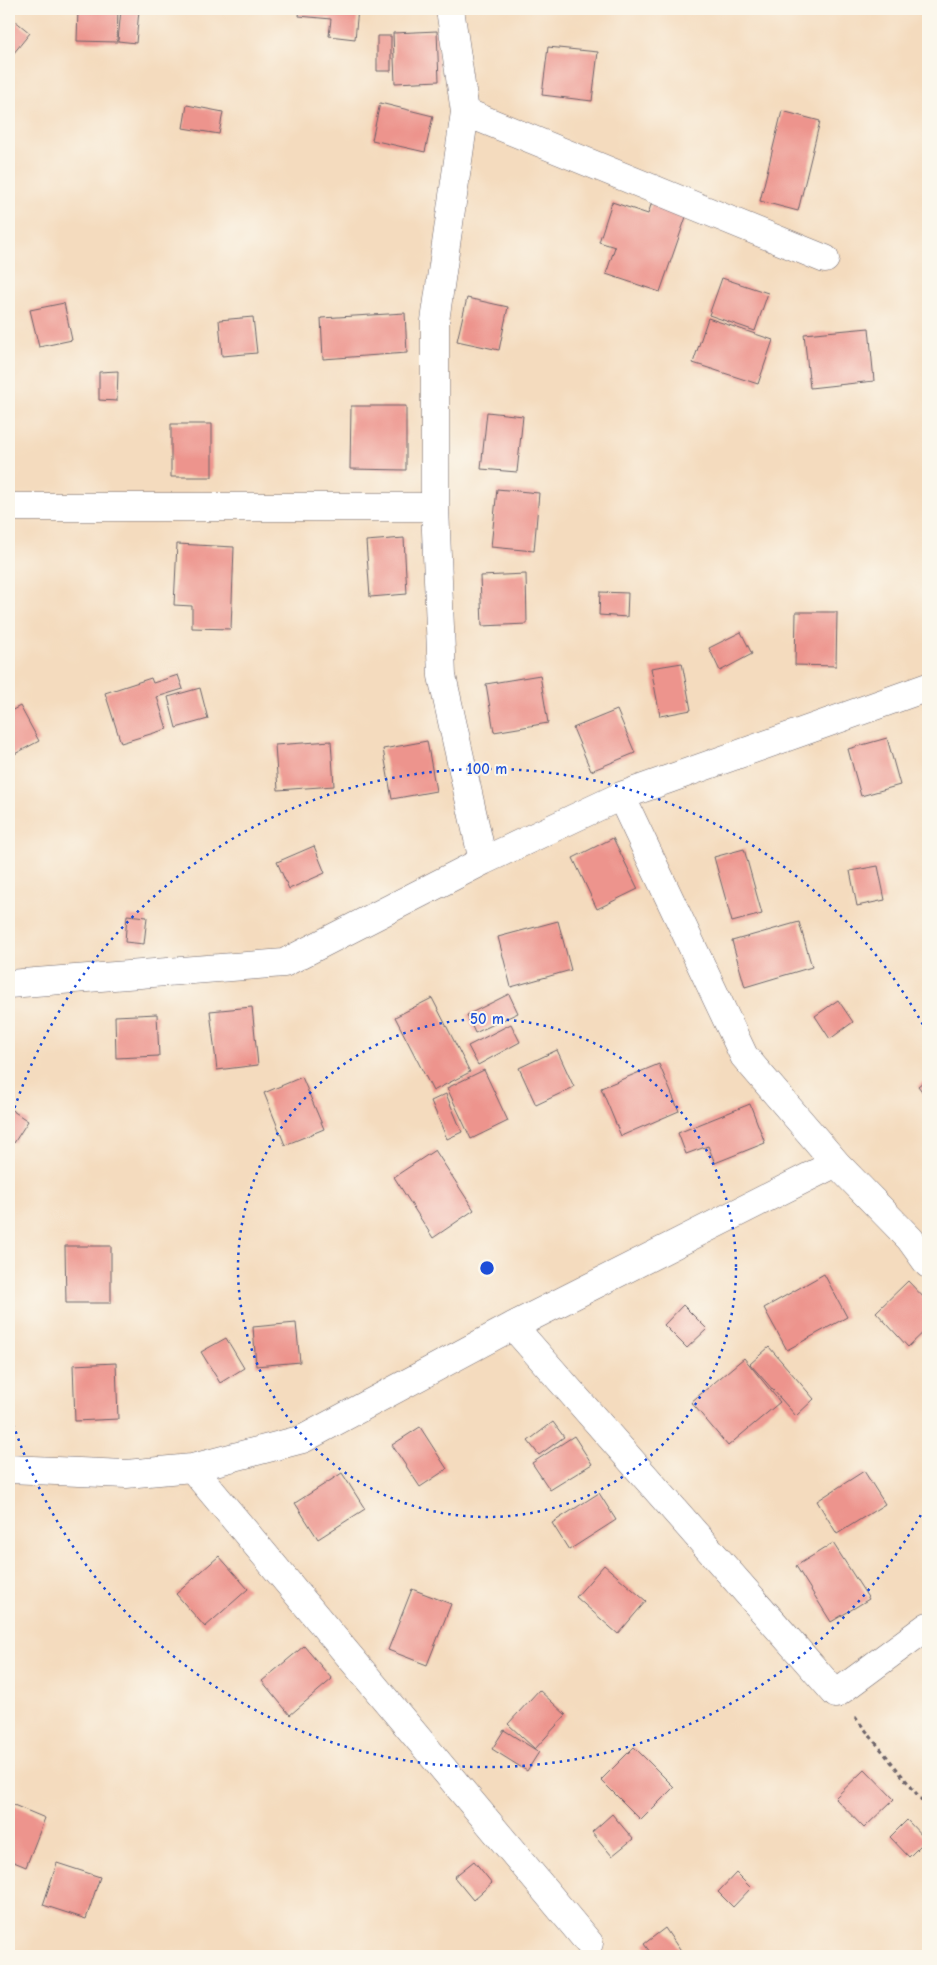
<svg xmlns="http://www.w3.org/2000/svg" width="937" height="1965" font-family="'Comic Neue',sans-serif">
<rect width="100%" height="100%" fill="#fbf7ec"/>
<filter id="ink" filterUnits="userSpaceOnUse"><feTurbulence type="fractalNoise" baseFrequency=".02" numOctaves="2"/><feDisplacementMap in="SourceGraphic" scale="10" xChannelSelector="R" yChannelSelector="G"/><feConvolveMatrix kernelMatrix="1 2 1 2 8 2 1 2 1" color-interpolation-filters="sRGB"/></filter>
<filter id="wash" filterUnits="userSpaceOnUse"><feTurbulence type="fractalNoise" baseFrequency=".0096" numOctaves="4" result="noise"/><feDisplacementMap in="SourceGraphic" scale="20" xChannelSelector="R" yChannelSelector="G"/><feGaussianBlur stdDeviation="1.12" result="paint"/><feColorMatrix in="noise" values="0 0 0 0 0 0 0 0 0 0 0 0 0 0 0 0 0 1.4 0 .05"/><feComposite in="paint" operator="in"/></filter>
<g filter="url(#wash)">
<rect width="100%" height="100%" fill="#f4dbbe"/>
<g id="blocks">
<path fill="#ed948d" d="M 78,9 L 118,9 L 117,42 L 77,41 Z
M 121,9 L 139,10 L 136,43 L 118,41 Z
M 300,9 L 358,9 L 355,39 L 329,36 L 331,19 L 299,16 Z
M 9,16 L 30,33 L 9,59 Z
M 437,31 L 439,81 L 395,83 L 393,33 Z
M 377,36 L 391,36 L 391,71 L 377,71 Z
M 548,47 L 598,52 L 592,101 L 542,95 Z
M 380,103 L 433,116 L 425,152 L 372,140 Z
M 187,105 L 223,112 L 219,134 L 183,128 Z
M 782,111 L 820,121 L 798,211 L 760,201 Z
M 612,202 L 648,214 L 652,202 L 687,214 L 660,292 L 606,274 L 615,247 L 599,242 Z
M 722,278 L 768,293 L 755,331 L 709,315 Z
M 467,298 L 508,307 L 499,350 L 457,341 Z
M 64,303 L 72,340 L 39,347 L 30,310 Z
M 405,313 L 407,353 L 323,359 L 321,318 Z
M 253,317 L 257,353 L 222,356 L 219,320 Z
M 708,318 L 773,340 L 758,384 L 693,363 Z
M 869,328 L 874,381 L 810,388 L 804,334 Z
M 118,371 L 117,401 L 99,400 L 99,372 Z
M 351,406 L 406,406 L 406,470 L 350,469 Z
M 487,412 L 523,416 L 517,472 L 481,469 Z
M 171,424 L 212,424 L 212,477 L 171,477 Z
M 497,489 L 539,493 L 534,551 L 491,547 Z
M 404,538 L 407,594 L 370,597 L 366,541 Z
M 177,544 L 234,547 L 231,629 L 192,628 L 192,606 L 174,605 Z
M 526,574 L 527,624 L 482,626 L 480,576 Z
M 600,592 L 628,593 L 627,617 L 599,615 Z
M 796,612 L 837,612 L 836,666 L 795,665 Z
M 741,632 L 752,654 L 720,671 L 709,648 Z
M 682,663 L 691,710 L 660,716 L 651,668 Z
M 178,675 L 183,689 L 157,697 L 167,729 L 121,743 L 105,693 L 151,678 L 153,683 Z
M 540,675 L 548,723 L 494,732 L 486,684 Z
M 200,688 L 208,719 L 176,728 L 168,697 Z
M 20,706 L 39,741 L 9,757 L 9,712 Z
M 617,710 L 635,753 L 591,771 L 573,728 Z
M 887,738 L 900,785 L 861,796 L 848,749 Z
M 331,741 L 334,786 L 278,790 L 275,745 Z
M 427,741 L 436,791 L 392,799 L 383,749 Z
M 613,838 L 638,889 L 597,909 L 573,858 Z
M 314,846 L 325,873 L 289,889 L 277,862 Z
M 744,849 L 762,914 L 732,922 L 714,857 Z
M 878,866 L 885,900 L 857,906 L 850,871 Z
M 127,915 L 147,917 L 144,944 L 125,942 Z
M 558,921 L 571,970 L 511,987 L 498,937 Z
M 799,922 L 812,967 L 745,987 L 732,941 Z
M 509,994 L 518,1013 L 475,1033 L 467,1015 Z
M 432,998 L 470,1072 L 433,1091 L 395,1017 Z
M 838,1000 L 853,1022 L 830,1039 L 815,1016 Z
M 252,1007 L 258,1065 L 217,1070 L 210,1011 Z
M 157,1014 L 159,1056 L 116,1058 L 115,1016 Z
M 511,1024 L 520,1042 L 478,1065 L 468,1046 Z
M 557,1050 L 574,1087 L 536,1105 L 519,1068 Z
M 659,1064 L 679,1111 L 621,1136 L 601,1088 Z
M 484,1070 L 508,1121 L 471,1139 L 447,1088 Z
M 302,1077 L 324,1129 L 285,1145 L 264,1093 Z
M 928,1078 L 928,1099 L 918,1086 Z
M 446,1094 L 462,1132 L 447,1139 L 431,1101 Z
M 750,1104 L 765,1143 L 715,1163 L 708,1146 L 686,1154 L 678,1133 Z
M 10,1109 L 28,1121 L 14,1143 L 9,1139 Z
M 435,1150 L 474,1210 L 433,1238 L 394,1177 Z
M 65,1246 L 111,1246 L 111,1303 L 66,1303 Z
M 824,1274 L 847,1317 L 787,1350 L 764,1308 Z
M 908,1281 L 928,1302 L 928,1328 L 908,1347 L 876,1312 Z
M 683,1305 L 707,1329 L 687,1348 L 664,1325 Z
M 296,1323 L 300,1362 L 256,1366 L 253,1327 Z
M 226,1338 L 244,1368 L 220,1383 L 201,1352 Z
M 769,1347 L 814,1399 L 796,1416 L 750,1364 Z
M 744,1358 L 780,1402 L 728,1446 L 691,1402 Z
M 116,1363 L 118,1419 L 75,1421 L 73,1365 Z
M 553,1422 L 564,1437 L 539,1455 L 528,1441 Z
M 420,1427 L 447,1469 L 420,1487 L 392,1445 Z
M 574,1436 L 592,1464 L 550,1490 L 532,1463 Z
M 864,1471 L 885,1504 L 837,1534 L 817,1501 Z
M 342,1473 L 365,1509 L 318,1539 L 295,1503 Z
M 599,1493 L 616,1520 L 569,1550 L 552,1523 Z
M 833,1543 L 869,1599 L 831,1622 L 796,1566 Z
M 219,1556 L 248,1589 L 205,1627 L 176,1594 Z
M 604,1565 L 646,1601 L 618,1634 L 576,1597 Z
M 412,1589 L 451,1604 L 427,1665 L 388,1650 Z
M 304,1646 L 332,1679 L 290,1715 L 262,1681 Z
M 539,1690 L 566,1715 L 535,1749 L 508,1724 Z
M 504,1730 L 539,1752 L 527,1771 L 492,1749 Z
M 634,1747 L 674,1787 L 641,1820 L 601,1780 Z
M 865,1769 L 894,1799 L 864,1828 L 835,1798 Z
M 9,1803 L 45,1818 L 26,1867 L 9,1860 Z
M 612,1814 L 633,1839 L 612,1856 L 592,1832 Z
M 907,1820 L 926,1840 L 909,1857 L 890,1837 Z
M 474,1861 L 492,1883 L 473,1900 L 454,1877 Z
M 57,1863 L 100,1877 L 86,1919 L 43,1905 Z
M 736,1873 L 751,1888 L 733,1907 L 718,1892 Z
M 665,1928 L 682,1953 L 677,1956 L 653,1956 L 644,1944 Z"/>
</g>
</g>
<g filter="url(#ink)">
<use href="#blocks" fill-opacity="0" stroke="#6c6369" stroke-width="1"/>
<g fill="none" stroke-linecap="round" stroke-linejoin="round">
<defs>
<path id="street" d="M 450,9 L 465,112 L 435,321 L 435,507 L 442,676 L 483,861
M 465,112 L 825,259
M 9,507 L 435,507
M 621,796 L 744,1056 L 836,1163 L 910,1239 L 928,1264
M 9,984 L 284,963 L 483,861 L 621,796 L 928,687
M 513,1326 L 836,1694 L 928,1626
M 192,1468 L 589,1943
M 9,1469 L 126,1474 L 192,1468 L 303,1439 L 513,1326 L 836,1163"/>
</defs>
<use href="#street" stroke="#6c6369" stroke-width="29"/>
<path stroke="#6c6369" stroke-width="3" stroke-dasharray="4 4" stroke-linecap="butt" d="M 855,1717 L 928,1808"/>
<use href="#street" stroke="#fff" stroke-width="28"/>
</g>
</g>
<g fill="none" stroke="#1d4ed8" stroke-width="2.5" stroke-dasharray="2.5 5">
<circle cx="487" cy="1268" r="249"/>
<path d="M928 1502A499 499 0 0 1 10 1414M10 1122A499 499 0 0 1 928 1034"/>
</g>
<circle cx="487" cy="1268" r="8" fill="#1d4ed8" stroke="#fbf7ec" stroke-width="2.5"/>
<g font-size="15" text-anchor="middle" font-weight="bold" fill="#1d4ed8" stroke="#fbf7ec" stroke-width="4" stroke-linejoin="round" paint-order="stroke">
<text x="487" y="774">100 m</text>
<text x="487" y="1024">50 m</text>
</g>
<rect width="937" height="1965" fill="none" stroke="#fbf7ec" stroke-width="30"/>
</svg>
